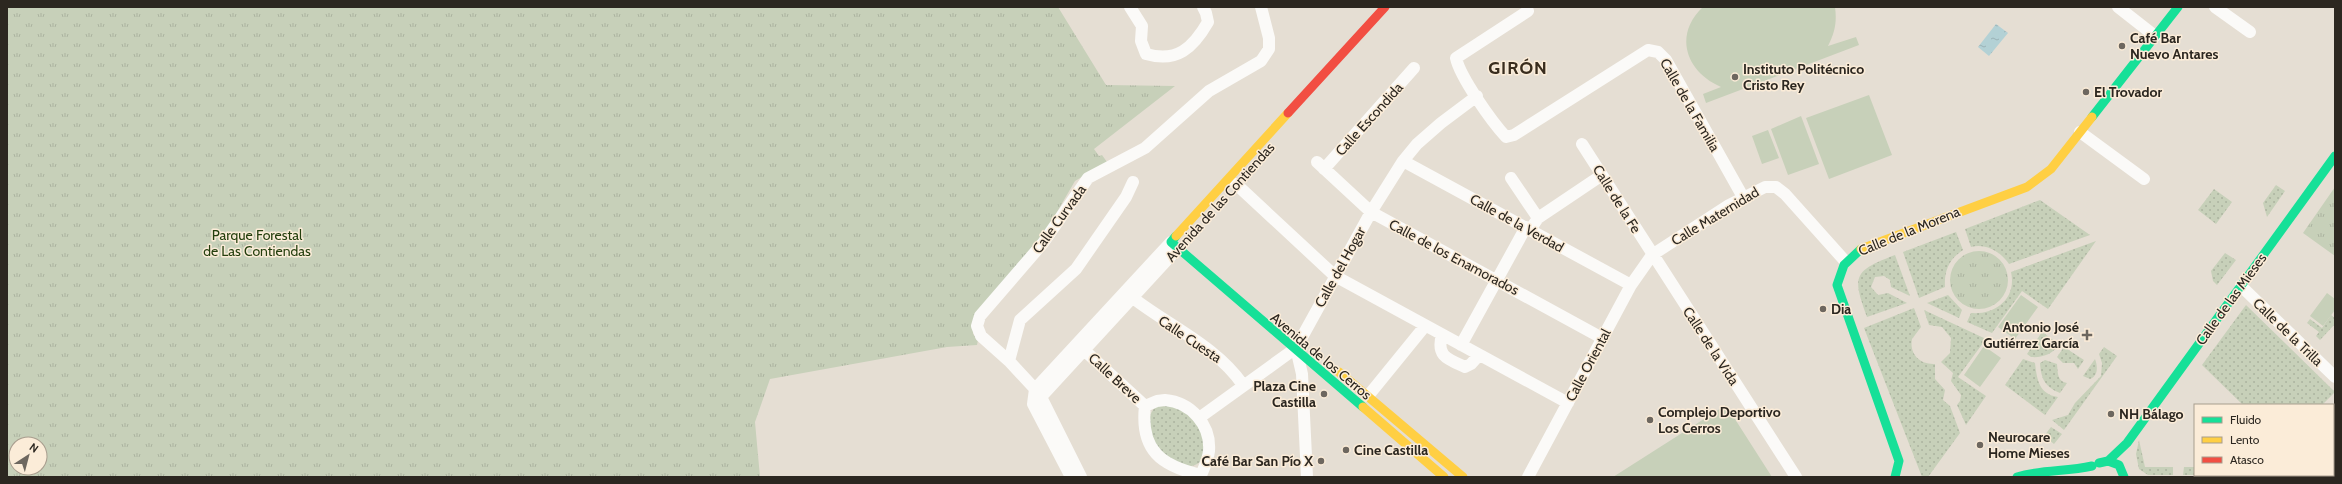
<svg xmlns="http://www.w3.org/2000/svg" width="2342" height="484" font-family="Cabin,sans-serif">
<defs>
<pattern id="grass-dots" width="8" height="8" patternUnits="userSpaceOnUse"><rect width="8" height="8" fill="#c7d0b9"/><path d="M2 2h.1M6 6h.1" fill="none" stroke="#abb39f" stroke-width="1.8" stroke-linecap="round"/></pattern>
<pattern id="park-tufts" width="24" height="20" patternUnits="userSpaceOnUse"><rect width="24" height="20" fill="#c7d0b9"/><path d="M3 7l-1-3M5 7V3M7 7l1-3M15 17l-1-3M17 17v-4M19 17l1-3" fill="none" stroke="#abb39f"/></pattern>
<pattern id="water-ripples" width="26" height="14" patternUnits="userSpaceOnUse"><rect width="26" height="14" fill="#b3d1d5"/><path d="M2 4q2-2 4 0t4 0M15 11q2-2 4 0t4 0" fill="none" stroke="#9ab3b7"/></pattern>
</defs>
<rect width="100%" height="100%" fill="#e5ded3"/>
<path fill="url(#grass-dots)" d="M 2276,185 L 2285,191 L 2267,217 L 2263,203 Z
M 2214,189 L 2232,202 L 2216,224 L 2198,210 Z
M 2040,200 L 2090,235 L 2009,264 C 2001,252 1986,243 1971,247 L 1965,229 Z
M 1956,232 L 1963,250 C 1949,259 1944,271 1945,287 L 1919,298 L 1903,252 Z
M 2096,241 L 2048,309 L 2022,291 L 1992,333 L 1967,322 L 1971,313 C 1995,315 2017,299 2011,272 Z
M 2225,253 L 2236,260 L 2217,285 L 2213,281 L 2211,271 Z
M 1895,255 L 1910,296 L 1891,287 L 1890,280 L 1884,276 L 1875,277 L 1871,287 L 1878,295 L 1888,293 L 1907,303 L 1867,317 C 1852,276 1853,271 1895,255 Z
M 1948,295 L 1962,310 L 1959,318 L 1927,303 Z
M 2246,305 L 2335,392 L 2322,405 L 2243,405 L 2202,365 Z
M 1914,308 L 1921,327 L 1912,339 C 1909,354 1920,365 1935,364 L 1935,379 L 1945,390 L 1943,400 L 1950,406 L 1960,433 L 1928,477 L 1922,477 L 1864,328 Z
M 1924,310 L 1986,339 L 1958,377 L 1986,396 L 1966,425 L 1957,405 L 1960,401 L 1961,395 L 1951,381 L 1953,373 L 1941,362 L 1950,353 L 1951,338 L 1942,327 L 1929,325 Z
M 2331,315 L 2335,318 L 2335,324 L 2320,340 L 2316,336 L 2319,332 L 2307,323 L 2310,319 L 2322,328 Z
M 2042,332 L 2059,344 C 2054,354 2042,358 2031,357 L 2027,354 Z
M 2064,347 L 2084,360 L 2078,369 L 2074,363 L 2063,363 L 2057,357 Z
M 2104,347 L 2117,356 L 2064,430 L 2052,420 L 2068,415 L 2075,403 L 2101,376 L 2102,363 L 2099,354 Z
M 2023,359 L 2035,363 C 2037,380 2039,394 2058,397 L 2045,415 L 2005,385 Z
M 2095,359 C 2098,367 2098,376 2090,379 L 2083,376 Z
M 2045,360 L 2057,364 C 2058,373 2057,381 2067,383 L 2060,393 C 2045,387 2041,379 2040,363 Z
M 1159,404 C 1166,406 1177,406 1183,409 C 1197,417 1216,454 1197,464 C 1172,478 1130,424 1159,404 Z
M 2051,427 L 2062,434 L 2054,444 L 2044,436 Z
M 2139,440 L 2145,467 L 2173,467 L 2173,475 L 2148,475 L 2139,469 L 2136,454 Z
M 2184,467 L 2195,467 L 2195,475 L 2237,475 L 2183,475 Z"/>
<path fill="url(#park-tufts)" fill-rule="evenodd" d="M 7,7 L 1058,7 L 1106,85 L 1175,86 L 1094,149 L 1099,156 L 1102,155 L 1107,162 L 1075,181 L 1047,229 L 973,320 L 973,334 L 978,340 L 977,345 L 947,347 L 770,379 L 755,422 L 760,477 L 7,477 ZM 16,444 L 40,444 L 40,468 L 16,468 Z
M 2335,187 L 2335,256 L 2303,233 Z
M1950 280a29 29 0 1 1 58 0a29 29 0 1 1-58 0Z"/>
<path fill="#c7d0b9" d="M 1703,7 L 1835,7 C 1837,22 1835,32 1828,46 L 1856,37 L 1859,45 L 1706,103 L 1703,94 L 1721,87 C 1686,72 1673,35 1703,7 Z
M 1869,95 L 1892,155 L 1829,179 L 1806,118 Z
M 1801,116 L 1819,164 L 1788,175 L 1771,129 Z
M 1768,130 L 1779,158 L 1762,164 L 1752,136 Z
M 2327,293 L 2335,299 L 2335,310 L 2323,326 L 2310,316 Z
M 2021,295 L 2038,307 L 2015,339 L 1998,327 Z
M 1984,346 L 2001,358 L 1980,387 L 1964,375 Z
M 1726,405 L 1772,477 L 1613,477 Z"/>
<path fill="url(#water-ripples)" d="M 1996,24 L 2008,33 L 1989,56 L 1978,47 Z"/>
<g fill="none" stroke-linecap="round" stroke-linejoin="round">
<path stroke="#fbfaf8" stroke-width="12" d="M 1130,7 L 1142,26 L 1141,41 L 1146,54 C 1177,63 1193,48 1208,22 L 1206,13 L 1203,7
M 2118,7 L 2155,36
M 2215,7 L 2250,32
M 1528,11 L 1456,58 C 1460,77 1492,122 1506,137 L 1514,135 L 1648,50 L 1658,52 L 1666,60 L 1743,197
M 2080,132 L 2144,179
M 1582,144 L 1796,477
M 1403,161 L 1631,285
M 1317,162 L 1371,212 L 1602,338
M 1324,169 L 1414,68
M 1511,178 L 1538,218
M 1236,184 L 1335,276 L 1568,403
M 1530,230 L 1538,218 L 1602,175
M 2241,286 L 2335,377
M 1133,298 C 1169,326 1216,346 1243,385
M 1442,335 C 1436,356 1447,359 1465,367 L 1471,364 L 1479,355
M 1461,345 L 1526,227
M 1084,350 L 1145,406
M 1009,361 L 1020,320 L 1076,269 L 1126,197 L 1133,182
M 1035,389 L 1009,361 L 981,336 L 977,326 L 980,316 L 1043,243 L 1088,178 L 1145,148 L 1209,91 L 1261,61 L 1269,49 L 1269,38 L 1261,7
M 1368,396 L 1425,326
M 1165,400 C 1191,402 1211,425 1209,451 C 1208,460 1204,468 1201,475 C 1161,466 1140,450 1145,406 L 1157,401 Z
M 1199,418 L 1296,348
M 2333,418 L 2335,416
M 2264,475 L 2268,477
M 1071,477 L 1033,404 L 1035,389 L 1171,242
M 1081,477 L 1041,397 L 1178,248
M 1307,477 L 1302,374 L 1296,348 L 1371,212 L 1403,161 L 1417,144 L 1441,123 L 1477,96
M 1528,477 L 1631,285 L 1652,255 L 1729,205 L 1765,187 L 1776,187 L 1785,194 L 1845,261
M 2251,477 L 2256,475
M 2281,477 L 2282,475"/>
<path stroke="#16e098" stroke-width="9" d="M 2092,117 L 2178,7
M 1176,236 L 1171,242 L 1363,407
M 1861,249 L 1844,265 L 1837,285 L 1899,461 L 1895,477
M 2108,461 L 2127,443 L 2335,156
M 2099,463 L 2108,461 L 2119,465 L 2124,477
M 2017,477 C 2043,469 2066,472 2092,466"/>
<path stroke="#ffcf43" stroke-width="9" d="M 1176,236 L 1288,113
M 1861,249 L 2027,187 L 2051,169 L 2092,117
M 1339,372 L 1463,477
M 1363,407 L 1444,477"/>
<path stroke="#f24e42" stroke-width="9" d="M 1288,113 L 1385,7"/>
</g>
<g fill="#6d675f" stroke="#fbecd8" stroke-width="1.5">
<circle cx="2122" cy="46" r="4"/>
<circle cx="1735" cy="77" r="4"/>
<circle cx="2086" cy="92" r="4"/>
<circle cx="1823" cy="309" r="4"/>
<path d="M2085 329h4v4h4v4h-4v4h-4v-4h-4v-4h4z"/>
<circle cx="1324" cy="394" r="4"/>
<circle cx="2111" cy="414" r="4"/>
<circle cx="1650" cy="420" r="4"/>
<circle cx="1980" cy="445" r="4"/>
<circle cx="1346" cy="450" r="4"/>
<circle cx="1321" cy="461" r="4"/>
</g>
<g text-anchor="middle" stroke-width="3" stroke-linejoin="round" paint-order="stroke">
<g font-size="14" font-weight="bold" fill="#2c2720" stroke="#fbecd8" text-anchor="start">
<text x="2130" y="43">Café Bar<tspan x="2130" dy="16">Nuevo Antares</tspan></text>
<text x="1743" y="74">Instituto Politécnico<tspan x="1743" dy="16">Cristo Rey</tspan></text>
<text x="2094" y="97">El Trovador</text>
<text x="1831" y="314">Dia</text>
<text x="2079" y="332" text-anchor="end">Antonio José<tspan x="2079" dy="16">Gutiérrez García</tspan></text>
<text x="1316" y="391" text-anchor="end">Plaza Cine<tspan x="1316" dy="16">Castilla</tspan></text>
<text x="1658" y="417">Complejo Deportivo<tspan x="1658" dy="16">Los Cerros</tspan></text>
<text x="2119" y="419">NH Bálago</text>
<text x="1988" y="442">Neurocare<tspan x="1988" dy="16">Home Mieses</tspan></text>
<text x="1354" y="455">Cine Castilla</text>
<text x="1313" y="466" text-anchor="end">Café Bar San Pío X</text>
</g>
<g font-size="14" fill="#2c2720" stroke="#fbecd8">
<text transform="translate(1690 105) rotate(60)" y="5">Calle de la Familia</text>
<text transform="translate(1369 119) rotate(-48)" y="5">Calle Escondida</text>
<text transform="translate(1617 199) rotate(58)" y="5">Calle de la Fe</text>
<text transform="translate(1220 202) rotate(-48)" y="5">Avenida de las Contiendas</text>
<text transform="translate(1715 216) rotate(-31)" y="5">Calle Maternidad</text>
<text transform="translate(1059 219) rotate(-54)" y="5">Calle Curvada</text>
<text transform="translate(1517 223) rotate(29)" y="5">Calle de la Verdad</text>
<text transform="translate(1909 231) rotate(-22)" y="5">Calle de la Morena</text>
<text transform="translate(1454 257) rotate(28)" y="5">Calle de los Enamorados</text>
<text transform="translate(1340 267) rotate(-61)" y="5">Calle del Hogar</text>
<text transform="translate(2231 299) rotate(-54)" y="5">Calle de las Mieses</text>
<text transform="translate(2288 332) rotate(44)" y="5">Calle de la Trilla</text>
<text transform="translate(1190 339) rotate(34)" y="5">Calle Cuesta</text>
<text transform="translate(1711 346) rotate(57)" y="5">Calle de la Vida</text>
<text transform="translate(1321 356) rotate(40)" y="5">Avenida de los Cerros</text>
<text transform="translate(1588 365) rotate(-62)" y="5">Calle Oriental</text>
<text transform="translate(1115 378) rotate(43)" y="5">Calle Breve</text>
</g>
<g font-size="14" fill="#243f0e" stroke="#fbecd8">
<text x="257" y="240">Parque Forestal<tspan x="257" dy="16">de Las Contiendas</tspan></text>
</g>
<g font-size="18" font-weight="bold" letter-spacing="1" fill="#392d1e" stroke="#fbecd8">
<text x="1518" y="74">GIRÓN</text>
</g>
</g>
<rect width="2342" height="484" fill="none" stroke="#2c2720" stroke-width="16"/>
<rect x="2194" y="404" width="140" height="72" fill="#fbecd8" stroke="#a89d8e"/>
<rect x="2202" y="417" width="20" height="6" fill="#16e098" stroke="#a89d8e"/>
<text x="2230" y="424" font-size="12" fill="#2c2720">Fluido</text>
<rect x="2202" y="437" width="20" height="6" fill="#ffcf43" stroke="#a89d8e"/>
<text x="2230" y="444" font-size="12" fill="#2c2720">Lento</text>
<rect x="2202" y="457" width="20" height="6" fill="#f24e42" stroke="#a89d8e"/>
<text x="2230" y="464" font-size="12" fill="#2c2720">Atasco</text>
<g transform="translate(28 456) rotate(36)"><circle r="19" fill="#fbecd8" stroke="#a89d8e"/>
<path d="M0-3L7 15L0 10L-7 15Z" fill="#6d675f"/>
<text y="-6" font-size="11" font-weight="bold" text-anchor="middle" fill="#2c2720">N</text>
</g>
</svg>
